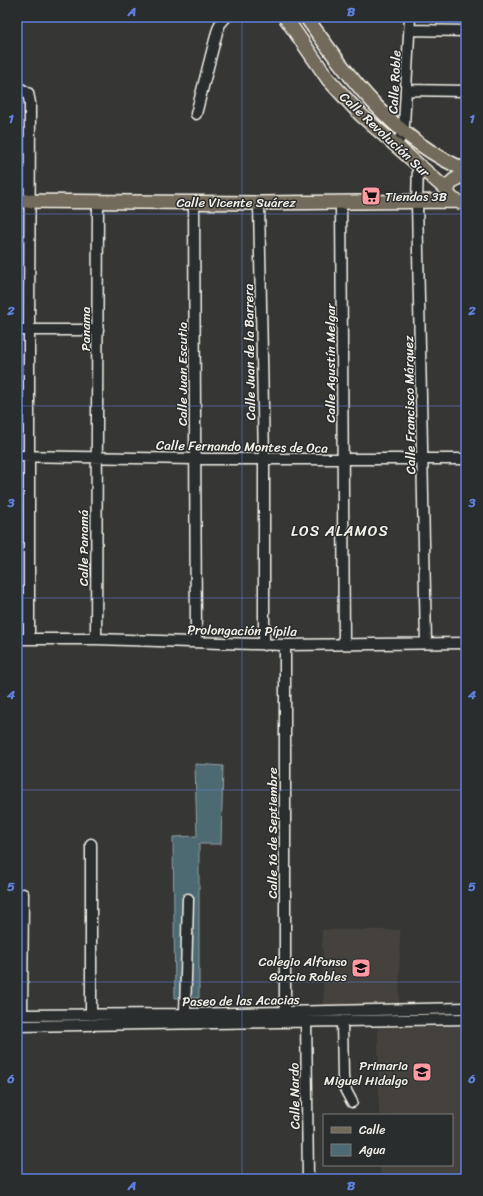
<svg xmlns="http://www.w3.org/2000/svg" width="483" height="1196" font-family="Sriracha,sans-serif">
<rect width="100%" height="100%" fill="#363735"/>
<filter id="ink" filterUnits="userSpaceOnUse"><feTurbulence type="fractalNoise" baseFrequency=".025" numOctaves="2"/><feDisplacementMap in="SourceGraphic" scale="8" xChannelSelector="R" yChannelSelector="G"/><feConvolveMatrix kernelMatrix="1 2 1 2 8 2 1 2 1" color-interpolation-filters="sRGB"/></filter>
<g filter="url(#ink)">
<path fill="#45433d" d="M 322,930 L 400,930 L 399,1005 L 324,1007 Z
M 466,1026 L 466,1179 L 380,1179 L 380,1165 L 452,1165 L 452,1115 L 379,1115 L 378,1028 Z"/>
<path fill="#4e6a72" stroke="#90a0a1" d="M 195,764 L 223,766 L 221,844 L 199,844 L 199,998 L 175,998 L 173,837 L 197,836 Z"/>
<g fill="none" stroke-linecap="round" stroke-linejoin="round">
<defs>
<path id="minor" d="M 410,30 L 466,31
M 17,88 L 21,89 L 28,93 L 30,103 L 29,330 L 29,639
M 406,90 L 466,91
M 196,114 L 217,32 L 220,24 L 226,17
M 396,146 L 403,132 L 404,125 L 410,17
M 418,165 L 417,202 L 426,643
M 194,202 L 196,642
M 341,202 L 344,644
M 259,203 L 264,459 L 264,645
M 17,330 L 98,330
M 17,456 L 195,459 L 466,459
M 17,639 L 96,639 L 285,645 L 466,643
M 96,639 L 98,201
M 285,645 L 285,1019
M 91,844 L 91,1015
M 185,1014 L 188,899
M 17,1015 L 185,1014 L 466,1008
M 22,1015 L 23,894
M 306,1016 L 308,1179
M 342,1021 L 343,1077 L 345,1089 L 352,1102
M 17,1026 L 466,1019"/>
<path id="major" d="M 285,17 L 328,79 L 361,115 L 447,190
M 306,17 C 349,77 395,141 466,170
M 466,175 C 456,177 451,181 447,190 C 450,200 456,202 466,203
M 17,201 L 259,203 L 455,201"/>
</defs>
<use href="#minor" stroke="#f4f1e8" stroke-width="13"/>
<use href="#major" stroke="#f4f1e8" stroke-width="16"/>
<use href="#minor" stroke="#2a2d2e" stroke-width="10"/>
<use href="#major" stroke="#726b5a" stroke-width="13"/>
</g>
</g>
<path fill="none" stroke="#5e7fdd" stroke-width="1" stroke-opacity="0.55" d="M 242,17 L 242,1179M 17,214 L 466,214M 17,406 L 466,406M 17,598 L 466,598M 17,790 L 466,790M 17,982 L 466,982"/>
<defs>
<symbol id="supermarket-square" viewBox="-11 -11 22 22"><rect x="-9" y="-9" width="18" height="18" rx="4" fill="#ff9aa2" stroke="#2a2d2e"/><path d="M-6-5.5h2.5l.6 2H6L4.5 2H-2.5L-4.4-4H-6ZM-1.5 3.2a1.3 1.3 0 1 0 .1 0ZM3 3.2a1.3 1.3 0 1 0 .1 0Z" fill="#111"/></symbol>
<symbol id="school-square" viewBox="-11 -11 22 22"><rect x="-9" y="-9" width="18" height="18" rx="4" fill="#ff9aa2" stroke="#2a2d2e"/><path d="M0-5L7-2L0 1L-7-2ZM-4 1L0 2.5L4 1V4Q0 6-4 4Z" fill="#111"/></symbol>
</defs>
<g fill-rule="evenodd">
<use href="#supermarket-square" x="360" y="185" width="22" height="22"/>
<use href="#school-square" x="350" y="957" width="22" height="22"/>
<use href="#school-square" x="411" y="1061" width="22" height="22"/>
</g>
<g text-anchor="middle" stroke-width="3" stroke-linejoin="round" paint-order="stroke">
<g font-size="13" fill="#f4f1e8" stroke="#2a2d2e">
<text transform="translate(394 82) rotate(-87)" y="5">Calle Roble</text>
<text transform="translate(385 134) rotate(43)" y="5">Calle Revolución Sur</text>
<text x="236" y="207">Calle Vicente Suárez</text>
<text transform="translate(85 329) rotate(-90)" y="5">Panama</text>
<text transform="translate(249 352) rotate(-91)" y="5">Calle Juan de la Barrera</text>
<text transform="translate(330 363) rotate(-90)" y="5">Calle Agustín Melgar</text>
<text transform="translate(182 374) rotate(-90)" y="5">Calle Juan Escutia</text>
<text transform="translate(409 405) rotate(-91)" y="5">Calle Francisco Márquez</text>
<text transform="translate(242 446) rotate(1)" y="5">Calle Fernando Montes de Oca</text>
<text transform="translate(83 548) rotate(-90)" y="5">Calle Panamá</text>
<text transform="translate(242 630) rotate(1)" y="5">Prolongación Pípila</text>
<text transform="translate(272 833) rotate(-90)" y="5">Calle 16 de Septiembre</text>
<text transform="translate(241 1000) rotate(-1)" y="5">Paseo de las Acacias</text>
<text transform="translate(294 1096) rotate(-91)" y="5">Calle Nardo</text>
</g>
<g font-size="13" fill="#f4f1e8" stroke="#2a2d2e" text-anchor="end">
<text x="385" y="201" text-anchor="start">Tiendas 3B</text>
<text x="347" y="966">Colegio Alfonso<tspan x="347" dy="15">Garcia Robles</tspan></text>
<text x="408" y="1070">Primaria<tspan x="408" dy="15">Miguel Hidalgo</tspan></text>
</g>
<g font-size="15" letter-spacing="1" fill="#f4f1e8" stroke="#2a2d2e">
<text x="340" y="536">LOS ALAMOS</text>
</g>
</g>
<rect width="483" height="1196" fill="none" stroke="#2a2d2e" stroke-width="44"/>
<rect x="323" y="1114" width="130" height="52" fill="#2a2d2e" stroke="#7b7b78"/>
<rect x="331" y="1127" width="20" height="6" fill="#726b5a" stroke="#7b7b78"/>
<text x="359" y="1134" font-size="12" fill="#f4f1e8">Calle</text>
<rect x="331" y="1144" width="20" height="12" fill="#4e6a72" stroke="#7b7b78"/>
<text x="359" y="1154" font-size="12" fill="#f4f1e8">Agua</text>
<rect x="22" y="22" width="439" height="1152" fill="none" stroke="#5e7fdd" stroke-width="1.5"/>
<g font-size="13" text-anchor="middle" font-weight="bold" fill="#5e7fdd">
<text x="132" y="16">A</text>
<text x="351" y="16">B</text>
<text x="11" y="123">1</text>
<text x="472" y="123">1</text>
<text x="11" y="315">2</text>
<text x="472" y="315">2</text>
<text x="11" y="507">3</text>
<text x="472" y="507">3</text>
<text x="11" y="699">4</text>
<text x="472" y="699">4</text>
<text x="11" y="891">5</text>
<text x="472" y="891">5</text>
<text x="11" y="1083">6</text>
<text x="472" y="1083">6</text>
<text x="132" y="1190">A</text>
<text x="351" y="1190">B</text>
</g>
</svg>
